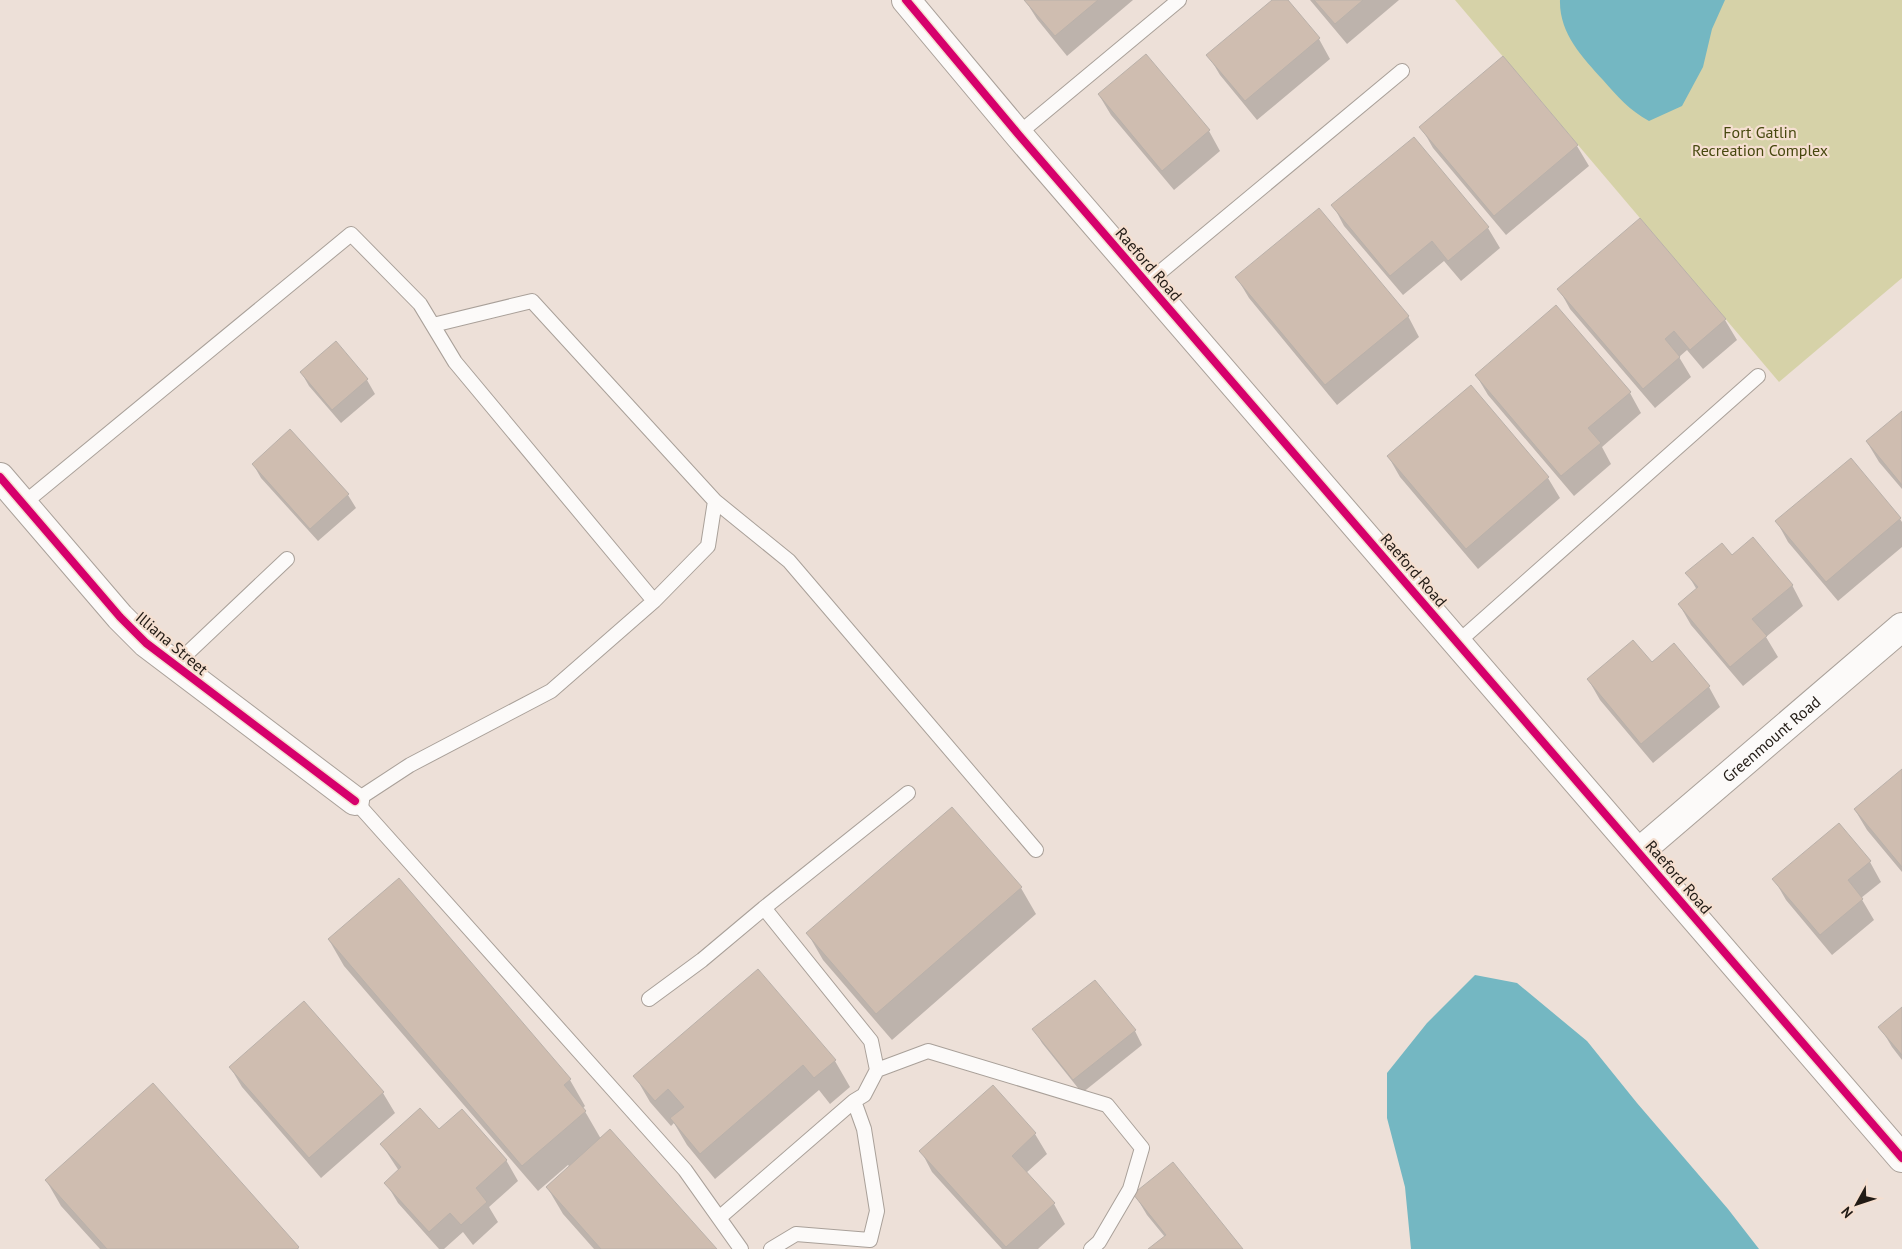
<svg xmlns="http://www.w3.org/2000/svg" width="1902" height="1249" font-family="'PT Sans',sans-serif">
<rect width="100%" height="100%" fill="#ede0d8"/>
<path fill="#d6d2a8" d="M 1455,0 L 1902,0 L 1902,278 L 1779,382 Z"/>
<path fill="#74b7c2" d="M 1560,0 L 1725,0 L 1712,29 L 1703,67 L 1682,106 L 1649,121 C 1629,110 1618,97 1603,80 C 1582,57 1559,33 1560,0 Z
M 1475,975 L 1517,983 L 1587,1041 L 1637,1103 L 1728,1209 L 1759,1249 L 1411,1249 L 1405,1187 L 1387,1118 L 1387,1073 L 1427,1023 Z"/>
<path fill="#0003" d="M 1025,0 L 1133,0 L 1067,56 L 1037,19 Z
M 1274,0 L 1286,0 L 1319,39 L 1330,59 L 1257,120 L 1220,75 L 1208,55 Z
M 1310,0 L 1399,0 L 1347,44 Z
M 1099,95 L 1209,131 L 1220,151 L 1174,190 L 1111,115 Z
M 1421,127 L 1577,146 L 1589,166 L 1506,235 L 1433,148 Z
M 1333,205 L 1488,228 L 1500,248 L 1461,281 L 1444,261 L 1403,295 L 1344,226 Z
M 1237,278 L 1408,316 L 1419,337 L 1337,405 L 1249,298 Z
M 1559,289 L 1725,320 L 1737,340 L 1703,369 L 1687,350 L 1679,357 L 1691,377 L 1655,408 L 1570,309 Z
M 335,343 L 367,380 L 375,394 L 341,423 L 309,386 L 301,372 Z
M 1476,375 L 1630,393 L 1641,413 L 1602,447 L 1611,464 L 1574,496 L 1488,395 Z
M 1470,387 L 1548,478 L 1560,498 L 1478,569 L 1400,477 L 1388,456 Z
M 1902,412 L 1902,489 L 1879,462 L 1867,442 Z
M 1851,459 L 1900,519 L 1902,522 L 1902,547 L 1838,601 L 1788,542 L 1777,522 Z
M 253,464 L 348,495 L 356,508 L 318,541 L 261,478 Z
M 1732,557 L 1792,585 L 1803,606 L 1766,637 L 1778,657 L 1743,686 L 1691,625 L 1679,604 L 1697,590 L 1687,573 Z
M 1652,664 L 1709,687 L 1720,707 L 1653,763 L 1600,700 L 1588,679 Z
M 1902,771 L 1902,872 L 1867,830 L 1855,810 Z
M 1870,862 L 1881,882 L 1861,898 L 1874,920 L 1832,955 L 1786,900 L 1774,879 Z
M 1021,888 L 1036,914 L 892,1040 L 823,960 L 808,934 Z
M 329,940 L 570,1080 L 585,1106 L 583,1108 L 601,1139 L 716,1249 L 594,1249 L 563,1214 L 547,1187 L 570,1167 L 568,1165 L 538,1191 L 344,966 Z
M 758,971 L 835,1061 L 850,1087 L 830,1104 L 819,1090 L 715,1179 L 687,1145 L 674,1123 L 671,1126 L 650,1102 L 635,1076 Z
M 1095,981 L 1135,1031 L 1142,1045 L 1082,1093 L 1042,1043 L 1034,1029 Z
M 1902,1009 L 1902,1060 L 1892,1047 L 1880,1027 Z
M 230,1067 L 383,1093 L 395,1113 L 321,1178 L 242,1087 Z
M 153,1085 L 299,1249 L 100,1249 L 61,1206 L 46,1180 Z
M 993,1087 L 1035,1134 L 1047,1154 L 1026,1173 L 1054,1204 L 1065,1224 L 1038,1249 L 1002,1249 L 932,1172 L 921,1151 Z
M 439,1131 L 506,1160 L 518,1181 L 489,1207 L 498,1222 L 473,1245 L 463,1232 L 444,1249 L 439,1249 L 398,1203 L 386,1183 L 399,1171 L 382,1145 Z
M 1135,1195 L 1241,1249 L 1150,1249 L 1165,1237 L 1147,1215 Z"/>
<path fill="#cfbdb0" stroke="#bab1aa" d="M 1024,0 L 1098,0 L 1055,36 Z
M 1272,0 L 1288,0 L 1320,38 L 1245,101 L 1206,55 Z
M 1314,0 L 1363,0 L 1335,24 Z
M 1146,54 L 1210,130 L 1162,171 L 1098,94 Z
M 1503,56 L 1578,145 L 1494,216 L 1419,127 Z
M 1414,137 L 1489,227 L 1448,261 L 1432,241 L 1390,276 L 1331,205 Z
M 1319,208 L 1409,316 L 1325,385 L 1235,277 Z
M 1640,218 L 1726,319 L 1690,350 L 1674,331 L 1665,339 L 1680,357 L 1643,389 L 1557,289 Z
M 1556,305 L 1631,392 L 1588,428 L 1601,443 L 1561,476 L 1475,375 Z
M 336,341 L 368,379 L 332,410 L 300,372 Z
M 1471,385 L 1549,477 L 1466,549 L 1387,456 Z
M 1902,411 L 1902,485 L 1866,441 Z
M 290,429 L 349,494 L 310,529 L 252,464 Z
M 1851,458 L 1901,518 L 1826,582 L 1775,521 Z
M 1753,537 L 1793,585 L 1752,619 L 1767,636 L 1730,667 L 1678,604 L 1698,587 L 1685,573 L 1722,543 L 1732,555 Z
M 1633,640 L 1652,662 L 1674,643 L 1710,686 L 1641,744 L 1587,679 Z
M 1902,769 L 1902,867 L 1854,809 Z
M 952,807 L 1022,887 L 876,1014 L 806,933 Z
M 1839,823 L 1871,861 L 1848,880 L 1863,899 L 1820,935 L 1772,879 Z
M 399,878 L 571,1079 L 564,1085 L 586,1111 L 522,1166 L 328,939 Z
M 758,969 L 836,1060 L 814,1078 L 803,1065 L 700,1154 L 670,1118 L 684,1107 L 668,1089 L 655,1101 L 633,1076 Z
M 1095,980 L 1136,1030 L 1073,1080 L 1032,1029 Z
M 304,1001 L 384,1092 L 309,1158 L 229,1067 Z
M 1902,1007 L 1902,1055 L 1878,1027 Z
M 153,1083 L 299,1247 L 297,1249 L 107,1249 L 45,1180 Z
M 993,1085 L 1036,1133 L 1012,1156 L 1055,1203 L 1006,1247 L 919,1151 Z
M 420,1108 L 439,1129 L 462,1109 L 507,1160 L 476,1188 L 487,1202 L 461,1225 L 450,1213 L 429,1232 L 384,1183 L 401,1167 L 380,1144 Z
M 610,1129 L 717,1249 L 601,1249 L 546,1187 Z
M 1173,1162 L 1243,1249 L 1148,1249 L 1166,1235 L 1133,1194 Z"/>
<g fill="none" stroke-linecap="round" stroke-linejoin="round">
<defs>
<path id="service" d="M 1018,134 L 1179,0
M 1147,283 L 1402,71
M 433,325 L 532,301 L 715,501 L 708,546 L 654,601
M 715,501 L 789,561 L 1036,850
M 23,504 L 351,234 L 420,304 L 455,362 L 654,601 L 551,691 L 410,765 L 355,801 L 685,1170 L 741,1249
M 1458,642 L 1758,376
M 175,665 L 287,559
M 764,908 L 871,1041 L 877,1070 L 864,1095 L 854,1101 L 864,1129 L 877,1211 L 870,1240 L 796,1234 L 771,1249
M 649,999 L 702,960 L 764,908 L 908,793
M 877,1070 L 928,1051 L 1107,1105 L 1142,1148 L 1130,1189 L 1099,1242 L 1091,1249
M 719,1218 L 854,1101"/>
<g id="minor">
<path d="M 0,477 L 120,617 L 146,643 L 355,801"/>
<path id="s1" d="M 1639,852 L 1902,627"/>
</g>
<path id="tertiary" d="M 906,0 L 1018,134 L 1902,1158"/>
</defs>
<use href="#service" stroke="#a9a099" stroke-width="16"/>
<use href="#minor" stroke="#a9a099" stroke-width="30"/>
<use href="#tertiary" stroke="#a9a099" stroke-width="30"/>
<use href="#service" stroke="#fcfaf9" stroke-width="14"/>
<use href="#minor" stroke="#fcfaf9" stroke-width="28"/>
<use href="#tertiary" stroke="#fcfaf9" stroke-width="28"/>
<defs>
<path id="cycleway" d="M 906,0 L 1018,134 L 1902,1158
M 0,477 L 120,617 L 146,643 L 355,801"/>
</defs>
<use href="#cycleway" stroke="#f5dfd0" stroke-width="11"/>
<use href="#cycleway" stroke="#d6006c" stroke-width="8"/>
</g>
<g text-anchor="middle" stroke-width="4.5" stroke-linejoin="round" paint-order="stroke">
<g font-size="16" fill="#47480f" stroke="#f5dfd0">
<text x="1760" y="138">Fort Gatlin<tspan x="1760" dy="18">Recreation Complex</tspan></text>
</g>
<g font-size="16" fill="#221b15" stroke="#f5dfd0">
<text transform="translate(1149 264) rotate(49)" y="6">Raeford Road</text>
<text transform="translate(1414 570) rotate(49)" y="6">Raeford Road</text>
<text transform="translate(172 643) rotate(40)" y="6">Illiana Street</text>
<text dy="6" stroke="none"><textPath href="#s1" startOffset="174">Greenmount Road</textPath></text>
<text transform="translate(1679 877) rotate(49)" y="6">Raeford Road</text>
</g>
</g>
<g transform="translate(1857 1204) rotate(230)" stroke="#f5dfd0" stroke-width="4" paint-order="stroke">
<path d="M0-4L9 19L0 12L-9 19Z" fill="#221b15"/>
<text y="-8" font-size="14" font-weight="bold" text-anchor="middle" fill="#221b15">N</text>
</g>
</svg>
